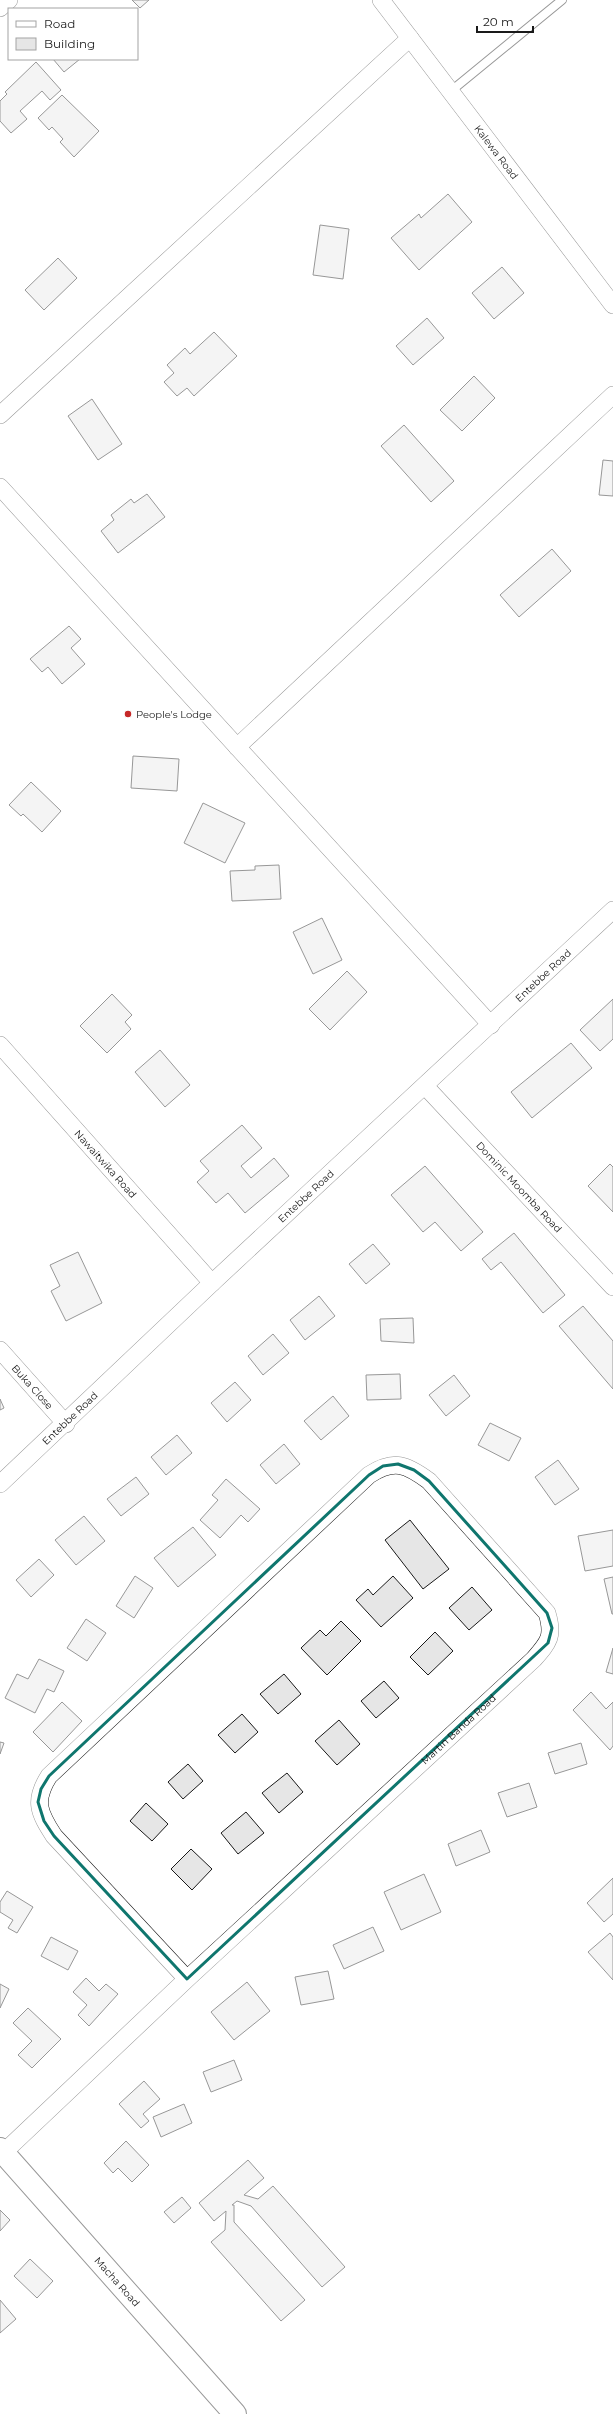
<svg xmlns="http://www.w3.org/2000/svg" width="613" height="2414" font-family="Montserrat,sans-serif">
<rect width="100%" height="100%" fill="#fff"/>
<path fill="#e6e6e6" stroke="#1a1a1a" d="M 132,0 L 149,0 L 140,8 Z
M 53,59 L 80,59 L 64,72 Z
M 36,62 L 61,90 L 50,100 L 42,91 L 20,111 L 27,119 L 11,133 L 0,121 L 0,101 L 7,94 L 5,92 Z
M 62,95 L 99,131 L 74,157 L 60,142 L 63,139 L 52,127 L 49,130 L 38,118 Z
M 448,194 L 472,222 L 419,270 L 391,238 L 419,214 L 421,218 Z
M 320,225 L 349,229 L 343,279 L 313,275 Z
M 58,258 L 77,278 L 44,310 L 25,290 Z
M 502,267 L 524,293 L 494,319 L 472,293 Z
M 427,318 L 444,338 L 413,365 L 396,346 Z
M 214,332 L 237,356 L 194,396 L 187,388 L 177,396 L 164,382 L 174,373 L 167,365 L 185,348 L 190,354 Z
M 474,376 L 495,398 L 462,431 L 440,410 Z
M 92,399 L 122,444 L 98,460 L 68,416 Z
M 404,425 L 454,481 L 431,502 L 381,446 Z
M 603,460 L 613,461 L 613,496 L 599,495 Z
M 147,494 L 165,517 L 118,553 L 101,531 L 114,520 L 111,515 L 131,499 L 134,503 Z
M 552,549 L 571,571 L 519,617 L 500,595 Z
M 69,626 L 81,639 L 71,648 L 85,664 L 62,684 L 48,667 L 42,672 L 30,659 Z
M 133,756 L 179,759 L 177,791 L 131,788 Z
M 31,782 L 61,811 L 42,832 L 23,814 L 21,816 L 9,805 Z
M 203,803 L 245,823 L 225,863 L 184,843 Z
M 279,865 L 281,899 L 232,901 L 230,871 L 255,870 L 255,866 Z
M 322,918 L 342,960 L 313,974 L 293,932 Z
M 347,971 L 367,992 L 330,1030 L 309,1009 Z
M 112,994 L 132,1015 L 125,1022 L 131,1029 L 107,1053 L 80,1026 Z
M 613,999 L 613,1039 L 600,1051 L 580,1030 Z
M 571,1043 L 592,1068 L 532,1118 L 511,1092 Z
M 160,1050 L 190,1085 L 165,1107 L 135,1072 Z
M 242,1125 L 262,1148 L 241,1166 L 251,1178 L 274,1158 L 289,1176 L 245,1213 L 228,1193 L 216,1203 L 197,1182 L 209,1171 L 200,1161 Z
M 610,1164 L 613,1167 L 613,1212 L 588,1186 Z
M 425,1166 L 483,1232 L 461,1251 L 435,1222 L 423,1232 L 391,1195 Z
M 514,1233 L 565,1295 L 543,1313 L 501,1262 L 491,1270 L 482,1259 Z
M 373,1244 L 390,1264 L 366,1284 L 349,1264 Z
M 78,1252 L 102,1303 L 66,1321 L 51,1291 L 60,1286 L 50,1265 Z
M 319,1296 L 335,1316 L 305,1340 L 290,1320 Z
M 583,1306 L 613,1341 L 613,1389 L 559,1326 Z
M 413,1318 L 414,1343 L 381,1341 L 380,1319 Z
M 273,1334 L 289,1353 L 263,1375 L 248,1356 Z
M 400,1374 L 401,1399 L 367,1400 L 366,1375 Z
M 454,1375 L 470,1396 L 446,1416 L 429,1395 Z
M 235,1382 L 251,1400 L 227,1422 L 211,1403 Z
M 333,1396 L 349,1416 L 321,1440 L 304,1421 Z
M 0,1399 L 4,1408 L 0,1410 Z
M 490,1423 L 521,1438 L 509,1461 L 478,1445 Z
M 177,1435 L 192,1453 L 166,1475 L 151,1457 Z
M 284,1444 L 300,1464 L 276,1484 L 260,1465 Z
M 558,1460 L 579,1489 L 555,1505 L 535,1477 Z
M 136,1477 L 149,1494 L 121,1516 L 107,1499 Z
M 226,1479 L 260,1509 L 248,1522 L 241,1515 L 220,1538 L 200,1520 L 218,1500 L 212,1495 Z
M 84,1516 L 105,1541 L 76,1565 L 55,1540 Z
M 410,1520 L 449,1569 L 423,1589 L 385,1540 Z
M 193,1527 L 216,1555 L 178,1587 L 154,1558 Z
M 613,1530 L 613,1566 L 585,1571 L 578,1536 Z
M 39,1559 L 54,1575 L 31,1597 L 16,1580 Z
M 135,1576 L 153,1588 L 134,1618 L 116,1606 Z
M 393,1576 L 413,1598 L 381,1627 L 356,1600 L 368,1589 L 373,1595 Z
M 613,1577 L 613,1614 L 612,1614 L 604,1579 Z
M 472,1587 L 492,1610 L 469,1630 L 449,1608 Z
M 86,1619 L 106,1633 L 87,1661 L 67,1648 Z
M 341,1621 L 361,1641 L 327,1675 L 301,1648 L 320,1630 L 326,1636 Z
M 435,1632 L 453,1651 L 428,1675 L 410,1657 Z
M 613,1648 L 613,1674 L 606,1672 Z
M 39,1659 L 64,1671 L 54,1692 L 47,1689 L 35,1713 L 5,1698 L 17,1674 L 28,1679 Z
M 284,1674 L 301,1694 L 278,1714 L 260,1694 Z
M 384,1681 L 399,1698 L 376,1718 L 361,1701 Z
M 591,1692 L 606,1709 L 613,1702 L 613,1746 L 610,1750 L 573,1710 Z
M 62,1702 L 82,1721 L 53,1752 L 33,1732 Z
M 242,1714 L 258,1732 L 235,1753 L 218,1735 Z
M 339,1720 L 360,1744 L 337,1765 L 315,1741 Z
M 0,1742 L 4,1743 L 0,1754 Z
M 581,1743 L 587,1764 L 555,1774 L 548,1753 Z
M 188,1764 L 203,1781 L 183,1799 L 168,1782 Z
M 287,1773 L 303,1792 L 279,1813 L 262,1793 Z
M 529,1783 L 537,1807 L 507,1817 L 498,1793 Z
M 146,1803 L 168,1824 L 152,1841 L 130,1821 Z
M 246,1812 L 264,1833 L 238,1854 L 221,1833 Z
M 481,1830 L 490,1852 L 456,1866 L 448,1844 Z
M 191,1849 L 212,1869 L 192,1890 L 171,1869 Z
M 424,1874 L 441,1912 L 401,1930 L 384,1892 Z
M 613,1878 L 613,1914 L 604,1922 L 587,1903 Z
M 7,1891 L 33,1907 L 17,1933 L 8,1928 L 13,1920 L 0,1912 L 0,1902 Z
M 373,1927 L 384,1951 L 344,1969 L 333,1945 Z
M 610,1933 L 613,1937 L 613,1980 L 588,1952 Z
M 51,1937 L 78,1951 L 68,1970 L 41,1956 Z
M 328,1971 L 334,1999 L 301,2005 L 295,1977 Z
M 86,1978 L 99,1991 L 106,1984 L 118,1994 L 89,2026 L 78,2015 L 87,2005 L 73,1992 Z
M 247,1982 L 270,2011 L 234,2040 L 211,2012 Z
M 0,1984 L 9,1989 L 0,2008 Z
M 28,2008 L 61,2039 L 32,2068 L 18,2055 L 32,2041 L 13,2023 Z
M 234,2060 L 242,2080 L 211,2092 L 203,2072 Z
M 144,2081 L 160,2099 L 143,2114 L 149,2121 L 141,2128 L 119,2104 Z
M 184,2104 L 192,2123 L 161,2137 L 153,2117 Z
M 126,2141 L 149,2165 L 132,2182 L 118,2168 L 113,2173 L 104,2163 Z
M 248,2160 L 264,2178 L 244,2195 L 258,2199 L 273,2186 L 345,2267 L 322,2287 L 251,2206 L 237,2201 L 232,2205 L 234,2205 L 234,2222 L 305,2300 L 281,2321 L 211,2242 L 225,2230 L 226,2211 L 214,2221 L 199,2203 Z
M 182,2197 L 191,2208 L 174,2223 L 164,2212 Z
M 0,2210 L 10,2220 L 0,2231 Z
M 30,2259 L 53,2281 L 37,2298 L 14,2276 Z
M 0,2300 L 16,2319 L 0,2333 Z"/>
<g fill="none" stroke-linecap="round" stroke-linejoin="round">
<defs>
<path id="lane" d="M 451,91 L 562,0"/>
<g id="street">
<path id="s1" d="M 381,0 L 613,305"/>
<path d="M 0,8 L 9,0"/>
<path d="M 0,415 L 410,38"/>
<path d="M 0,487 L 491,1025"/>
<path d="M 237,747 L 613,395"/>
<path id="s2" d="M 0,1045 L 212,1283"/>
<path id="s3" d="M 425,1086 L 613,1287"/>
<path id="s4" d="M 0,1350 L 66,1424"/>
<path id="s5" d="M 0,1484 L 212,1283 L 613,910"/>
<path id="s6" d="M 3,2153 L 187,1979 L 534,1659 C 549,1642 554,1636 547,1613 L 429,1481 C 406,1464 394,1459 369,1475 L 49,1776 C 33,1801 39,1813 54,1836 L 187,1979"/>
</g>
<g id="secondary">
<path id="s7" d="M 0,2149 L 235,2414"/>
</g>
</defs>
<use href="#lane" stroke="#1a1a1a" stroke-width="10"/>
<use href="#street" stroke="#1a1a1a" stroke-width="18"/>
<use href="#secondary" stroke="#1a1a1a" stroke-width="24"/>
<use href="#lane" stroke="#fff" stroke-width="8"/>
<use href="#street" stroke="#fff" stroke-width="17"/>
<use href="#secondary" stroke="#fff" stroke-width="22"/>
</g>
<path d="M0 0H613V2414H0ZM 398,1464 L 414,1470 L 429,1481 L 547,1613 L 552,1628 L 548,1643 L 187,1979 L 54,1836 L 44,1821 L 38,1802 L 41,1789 L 49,1776 L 369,1475 L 383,1466 Z" fill="#fff" fill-opacity=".55" fill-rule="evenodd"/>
<path fill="none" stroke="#0f766e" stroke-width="3" stroke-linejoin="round" d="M 398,1464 L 414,1470 L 429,1481 L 547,1613 L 552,1628 L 548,1643 L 187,1979 L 54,1836 L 44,1821 L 38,1802 L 41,1789 L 49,1776 L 369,1475 L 383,1466 Z"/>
<circle fill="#c62828" stroke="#fff" stroke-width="1.5" cx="128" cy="714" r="4"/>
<g text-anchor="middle" stroke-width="3" stroke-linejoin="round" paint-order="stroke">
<g font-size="10" fill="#1a1a1a" stroke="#fff">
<text dy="4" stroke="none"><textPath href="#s1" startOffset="191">Kalewa Road</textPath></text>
<text dy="4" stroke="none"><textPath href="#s5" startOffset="744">Entebbe Road</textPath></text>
<text dy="4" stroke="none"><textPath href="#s2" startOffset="159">Nawaitwika Road</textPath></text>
<text dy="4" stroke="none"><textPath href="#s3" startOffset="138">Dominic Moomba Road</textPath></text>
<text dy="4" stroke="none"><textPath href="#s5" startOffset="420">Entebbe Road</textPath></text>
<text dy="4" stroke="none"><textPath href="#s4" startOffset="49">Buka Close</textPath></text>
<text dy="4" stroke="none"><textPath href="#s5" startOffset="96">Entebbe Road</textPath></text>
<text dy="4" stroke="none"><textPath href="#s6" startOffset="622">Martin Banda Road</textPath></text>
<text dy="4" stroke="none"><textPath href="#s7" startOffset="177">Macha Road</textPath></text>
</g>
<g font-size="10" fill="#1a1a1a" stroke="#fff" text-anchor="start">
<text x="136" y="718">People's Lodge</text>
</g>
</g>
<rect x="8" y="8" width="130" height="52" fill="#ffffff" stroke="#a3a3a3"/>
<rect x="16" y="21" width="20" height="6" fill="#ffffff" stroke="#a3a3a3"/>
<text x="44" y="28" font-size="12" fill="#1a1a1a">Road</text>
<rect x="16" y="38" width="20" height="12" fill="#e6e6e6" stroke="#a3a3a3"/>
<text x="44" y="48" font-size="12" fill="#1a1a1a">Building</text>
<path d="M477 26v6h56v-6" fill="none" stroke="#1a1a1a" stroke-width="2"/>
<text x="483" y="26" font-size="12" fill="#1a1a1a" stroke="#ffffff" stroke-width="3" paint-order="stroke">20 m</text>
</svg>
